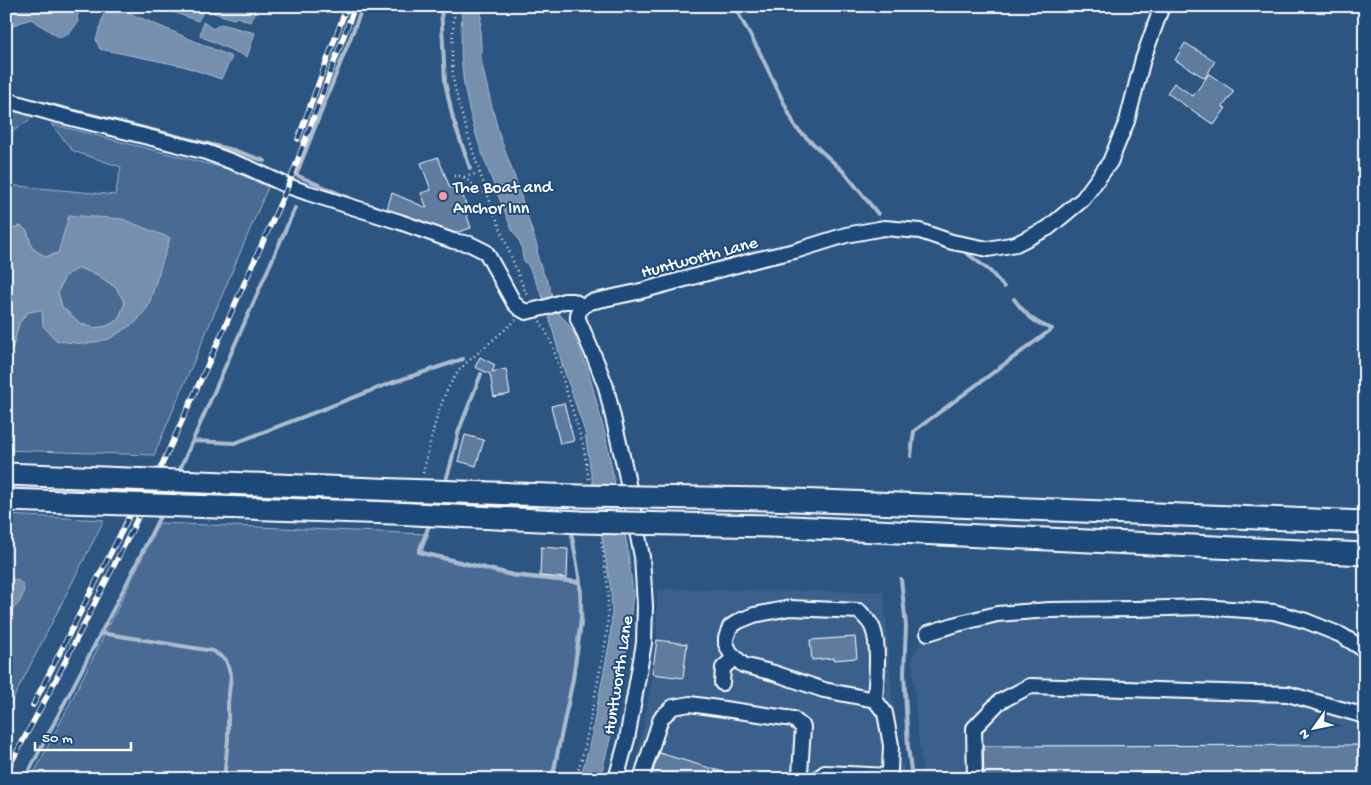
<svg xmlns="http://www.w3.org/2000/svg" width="1371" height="785" font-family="'Gochi Hand',sans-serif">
<rect width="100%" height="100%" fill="#2c5582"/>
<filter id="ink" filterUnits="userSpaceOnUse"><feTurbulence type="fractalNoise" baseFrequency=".02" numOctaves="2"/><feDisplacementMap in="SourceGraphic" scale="10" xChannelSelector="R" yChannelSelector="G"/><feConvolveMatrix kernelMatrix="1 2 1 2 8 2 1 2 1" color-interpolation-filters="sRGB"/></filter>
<g filter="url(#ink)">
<path fill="#3b618b" d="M 657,589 L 884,592 L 894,721 L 895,762 L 905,763 L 903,779 L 633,779 L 650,692 L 657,638 Z
M 1274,612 L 1365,650 L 1365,779 L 923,779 L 917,725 L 912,657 L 928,633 L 997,614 Z"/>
<path fill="#486b92" stroke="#a4b5c8" d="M 6,109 L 35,116 L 6,136 Z
M 51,124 L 228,169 L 268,187 L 154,455 L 6,450 L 6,355 L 12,350 L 19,323 L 28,312 L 42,309 L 109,339 L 169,238 L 58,253 L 45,257 L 32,248 L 27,231 L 21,227 L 6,230 L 6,185 L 115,195 L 121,167 L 73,151 Z
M 79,268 L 98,275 L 116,288 L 125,303 L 118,320 L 107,326 L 95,328 L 81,324 L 62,307 L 58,292 L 65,276 Z
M 6,515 L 104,520 L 6,713 L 6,613 L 12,611 L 18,580 L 6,580 Z
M 159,523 L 429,534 L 423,549 L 423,555 L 512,577 L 582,584 L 583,620 L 579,648 L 570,702 L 564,726 L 554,779 L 31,779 C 75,694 118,609 159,523 Z"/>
<path fill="#748fad" stroke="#acbcce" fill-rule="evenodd" d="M 6,6 L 83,6 L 77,16 L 78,22 L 70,33 L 60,38 L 31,19 L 16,24 L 6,33 Z
M 106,6 L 113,6 L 232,57 L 221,79 L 183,66 L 100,49 L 96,40 Z
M 170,6 L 255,6 L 254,17 L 250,22 L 237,17 L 234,19 L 204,10 L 198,21 L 170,11 Z
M 462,6 L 482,6 L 480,30 L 482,65 L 488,91 L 499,134 L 514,175 L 537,246 L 538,259 L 544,275 L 550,286 L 550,290 L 560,315 L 567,322 L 574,334 L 588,370 L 605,434 L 627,545 L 633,593 L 628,640 L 619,684 L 610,739 L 600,779 L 580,779 L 589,747 L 610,640 L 612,614 L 611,590 L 591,473 L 585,432 L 562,364 L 545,302 L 528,265 C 522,260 523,258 522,250 C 521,243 517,236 512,230 C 493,182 472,135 464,84 C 460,58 461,32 462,6 Z
M 203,22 L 213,29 L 221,24 L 255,33 L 247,57 L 200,36 Z
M 69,215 L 122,219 L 170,238 L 148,307 L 136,322 L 109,339 L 85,344 L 57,341 L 43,326 L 42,310 L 28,312 L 19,323 L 12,350 L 6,355 L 6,230 L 21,226 L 27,231 L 32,248 L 46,257 L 58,253 ZM 79,268 L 98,275 L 116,288 L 125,303 L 118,320 L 107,326 L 95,328 L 81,324 L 62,307 L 58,292 L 65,276 Z
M 14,579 C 34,584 19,609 6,613 L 6,580 Z"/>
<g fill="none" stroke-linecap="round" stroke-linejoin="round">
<path stroke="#acbcce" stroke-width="4" d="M 441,6 L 445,82 L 453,119 L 470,168
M 734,6 L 759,51 L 796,128 L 845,173 L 878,214
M 43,103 L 233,150 L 265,161
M 356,201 L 296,175 L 363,6
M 960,250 L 964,251 L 990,271 L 1004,287
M 193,441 L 235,443 L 391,383 L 463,359
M 911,456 L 914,431 L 1052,329 C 1033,322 1026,315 1014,299
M 178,474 L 295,208
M 444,486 L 450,467 L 459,430 L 481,374
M 431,520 L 419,552 L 514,575 L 580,582
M 901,579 L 906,626 L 904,673 L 908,747 L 912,779
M 101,633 L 213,651 L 226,660 L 231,676 L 228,702 L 228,739 L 224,779
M 25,779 L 130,577 L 162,512
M 552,779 L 573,679 L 581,619 L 580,582 L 572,536"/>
</g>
<path fill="#5e7c9f" stroke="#fff" d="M 1185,43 L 1215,61 L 1205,78 L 1175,60 Z
M 1209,74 L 1234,91 L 1223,107 L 1226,108 L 1214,125 L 1167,93 L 1174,83 L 1193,96 Z
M 438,157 L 450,188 L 457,185 L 460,193 L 462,192 L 468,212 L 466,213 L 471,228 L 455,233 L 387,209 L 392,193 L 427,208 L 421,193 L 431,190 L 421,163 Z
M 480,357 L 495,365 L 492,372 L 506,369 L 510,394 L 494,397 L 490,374 L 475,367 Z
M 564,403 L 574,441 L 560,444 L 551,406 Z
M 465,435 L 484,440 L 476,466 L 458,461 Z
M 541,547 L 568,549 L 567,578 L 540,576 Z
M 855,637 L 857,658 L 834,660 L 834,658 L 812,660 L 810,640 Z
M 657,640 L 687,644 L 683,678 L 652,674 Z
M 1365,745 L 1365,779 L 984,779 L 983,746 Z
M 659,753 L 737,776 L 737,779 L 650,779 Z"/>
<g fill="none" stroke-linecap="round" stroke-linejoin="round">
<defs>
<path id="minor" d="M 6,100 L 55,114 L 152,138 L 206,152 L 249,168 L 288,186 L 308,193 L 400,222 L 453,241 L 470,244 L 486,252 L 514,303 L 519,308 L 526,312 L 547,307 L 564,301 L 573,301 L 583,306
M 928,633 L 957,624 L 997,614 L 1049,610 L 1134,609 L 1202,607 L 1274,612 L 1306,621 L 1341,635 L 1365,650
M 722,683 L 723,668 L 735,657
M 875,700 C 876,681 880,647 873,629 C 871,622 864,616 859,611 L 790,608 L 754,615 L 739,621 L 730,627 L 726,638 L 726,644 L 730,652 L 743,665 L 774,673 L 824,690 L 875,700 L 885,713 L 891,745 L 890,771 L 888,779
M 616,779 L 627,739 L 644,643 L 645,606 L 642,557 L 626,473 L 606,387 L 596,361 L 578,319 C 577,310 583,306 590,302 L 637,292 L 759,259 L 795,251 L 846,235 L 884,228 L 920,231 L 952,242 L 988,249 L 1016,244 L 1048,228 L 1083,199 L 1110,162 L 1127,121 L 1143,59 L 1162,6
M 641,779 L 661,718 L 673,707 L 690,704 L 793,719 L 803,727 L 800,774
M 817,779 L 825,773 L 889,776
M 975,779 L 974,728 L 999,702 L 1030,686 L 1288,694 L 1365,716"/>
<path id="highway" d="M 768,499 L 1365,522
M 771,526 L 1365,554"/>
</defs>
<use href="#minor" stroke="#fff" stroke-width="18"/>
<use href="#highway" stroke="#fff" stroke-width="25"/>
<path stroke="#fff" stroke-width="2.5" stroke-dasharray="1 4" stroke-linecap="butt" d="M 455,6 C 453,32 450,57 454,83 C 458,104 465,125 471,145 C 487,197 507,246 527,296
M 454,176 L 462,176 L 486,194
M 464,177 L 479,173
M 540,321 L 551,341 L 568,396 L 583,444 L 589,480
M 423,473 C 432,438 439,390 465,364 L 516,320
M 576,779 L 585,746 L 606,640 L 608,620 L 608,589 L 601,539"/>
<use href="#minor" stroke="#1f4a7a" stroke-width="14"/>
<use href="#highway" stroke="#1f4a7a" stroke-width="21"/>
<defs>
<path id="rail" d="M 298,139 L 347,6
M 33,705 L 124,527 L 144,484
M 6,772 L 51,689 L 132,530 L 209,362 L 288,186 L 355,6"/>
</defs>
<use href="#rail" stroke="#fff" stroke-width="5.5"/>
<use href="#rail" stroke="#1f4a7a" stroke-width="4" stroke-dasharray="11" stroke-linecap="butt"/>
<defs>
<path id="highway-bridge" d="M 6,474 L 399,490 L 580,496 L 768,499
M 6,500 L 393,513 L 581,522 L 771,526"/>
</defs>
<use href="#highway-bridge" stroke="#fff" stroke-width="25" stroke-linecap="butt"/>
<use href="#highway-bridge" stroke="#1f4a7a" stroke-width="21"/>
</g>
</g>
<circle fill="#ff9aa2" stroke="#1f4a7a" stroke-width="2" cx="443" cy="196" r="5"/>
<g text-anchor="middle" stroke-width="4" stroke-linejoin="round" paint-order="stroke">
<g font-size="18" fill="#fff" stroke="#1f4a7a" text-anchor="start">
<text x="453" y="192">The Boat and<tspan x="453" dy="21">Anchor Inn</tspan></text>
</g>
<g font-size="18" fill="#fff" stroke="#1f4a7a">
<text transform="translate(699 256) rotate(-15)" y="6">Huntworth Lane</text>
<text transform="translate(617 675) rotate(-81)" y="6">Huntworth Lane</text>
</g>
</g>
<rect width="1371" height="785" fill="none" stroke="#1f4a7a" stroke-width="25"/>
<rect x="12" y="12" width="1346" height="760" fill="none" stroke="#fff" stroke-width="2" filter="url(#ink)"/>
<g transform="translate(1314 728) rotate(237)" stroke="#1f4a7a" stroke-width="4" paint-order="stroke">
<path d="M0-4L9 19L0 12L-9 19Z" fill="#ffffff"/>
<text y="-8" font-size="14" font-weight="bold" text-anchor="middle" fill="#ffffff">N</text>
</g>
<path d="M35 742v8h96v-8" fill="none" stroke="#ffffff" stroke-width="2.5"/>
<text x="42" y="742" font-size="15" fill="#ffffff" stroke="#1f4a7a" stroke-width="4" paint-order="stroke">50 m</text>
</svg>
